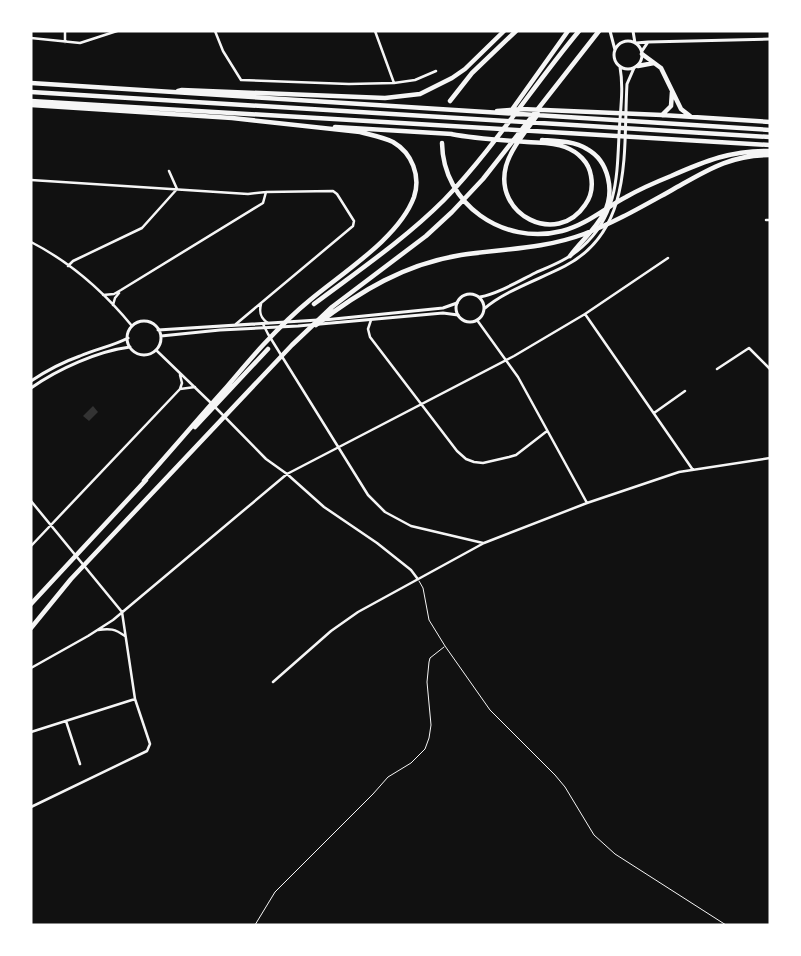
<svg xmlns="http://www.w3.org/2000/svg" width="801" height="956" font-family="Lato,sans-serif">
<rect width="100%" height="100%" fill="#111"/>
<path fill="#333" d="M 93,406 L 98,412 L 89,421 L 83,416 Z"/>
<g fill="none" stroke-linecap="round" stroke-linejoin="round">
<path stroke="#f5f5f5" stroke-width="1" d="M 419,581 L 423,588 L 429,620 L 445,646 L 490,710 L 555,775 L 565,787 L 594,835 L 615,854 L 726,925
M 255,925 L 275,892 L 373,794 L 388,777 L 411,763 L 425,749 L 429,738 L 431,725 L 427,682 L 429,662 L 430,658 L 444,647"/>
<path stroke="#f5f5f5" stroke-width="2.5" d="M 215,31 L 223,51 L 241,80 L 349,84 L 394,83 L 415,80 L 436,71
M 375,31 L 394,83
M 31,38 L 80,43 L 117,31
M 65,42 L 65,31
M 169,171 L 177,189
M 31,180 L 248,194 L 266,192 L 333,191 L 337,194 L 354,221 L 353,226 L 236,324
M 766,220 L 770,220
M 31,242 C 70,262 105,293 132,326
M 68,266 L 73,261 L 142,228 L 177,189
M 103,295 L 114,294 L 121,290 L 263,203 L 266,192
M 261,304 C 259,312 260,318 268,323
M 113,305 L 115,298 L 119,293
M 585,314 L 693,470
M 371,320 L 368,329 L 370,337 L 457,451 L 466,459 L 474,462 L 483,463 L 509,457 L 516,455 L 547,431
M 477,320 L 518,377 L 587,503
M 263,324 L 268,334 L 368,495 L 385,512 L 411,526 L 483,543
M 156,350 L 211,403
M 717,369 L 749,348 L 770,369
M 180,375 L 182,383 L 180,389 L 195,387
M 215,407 L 266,459 L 287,474 L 324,507 L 377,543 L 411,570 L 417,578
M 654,413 L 685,391
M 31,501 L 122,612 L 135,699 L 150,744 L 147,751 L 31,807
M 31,546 L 180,389
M 98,630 C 110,628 115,629 125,636
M 31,668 L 88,636 L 113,620 L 287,474 L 514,356 L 585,314 L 668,258
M 273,682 L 331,631 L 358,612 L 484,543 L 587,503 L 679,472 L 770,458
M 66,721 L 80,764
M 31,732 L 135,699"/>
<path stroke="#f5f5f5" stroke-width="3" d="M 636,43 L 648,42 L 770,39
M 642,51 L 648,42
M 324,320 L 443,308 L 457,303
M127 338a17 17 0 1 1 34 0a17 17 0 1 1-34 0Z
M 158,330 L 318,320
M 161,336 L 220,330 L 298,326 L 443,313 L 458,315
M 31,381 C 46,371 63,362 80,356 C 96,349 113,346 128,338
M 31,388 C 58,369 98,351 130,347"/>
<path stroke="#f5f5f5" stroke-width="3" d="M 610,31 L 615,50
M 633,31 L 635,43
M614 55a14 14 0 1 1 28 0a14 14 0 1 1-28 0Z
M456 308a14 14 0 1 1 28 0a14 14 0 1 1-28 0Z
M 480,297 C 499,293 517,282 535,273 C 551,266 569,259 582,247 C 617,216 617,178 619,135 C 620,112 624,89 620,67
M 484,309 C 504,291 540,279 565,266 C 634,230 623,150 627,84 L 634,68"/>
<path stroke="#f5f5f5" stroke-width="4.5" d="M 642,54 L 661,68 L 681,109 L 690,116
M 638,66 L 654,63
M 31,83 L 770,130
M 178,91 L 182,90 L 385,98 L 420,94 L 452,78 L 465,69 L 504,31
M 31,92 L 770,137
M 31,101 L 770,145
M 450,101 L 472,73 L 516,31
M 31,105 L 232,118 L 360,132 C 371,135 383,137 393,142 C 412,153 421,176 414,197 C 399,238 342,273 310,300 C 294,313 278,329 264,344 C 250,359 237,375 224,390 C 197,420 171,451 144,481
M 497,111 L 521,109 L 662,115 L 770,122
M 511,111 L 568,31
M 662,115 L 671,106 L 672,92
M 335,127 L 452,134
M 451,134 C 476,139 502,140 527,142 C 539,143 553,142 565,147 C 578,152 589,162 591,176 C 593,187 591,197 585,205 C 557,247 493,215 506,166 C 511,148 527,130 538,114
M 542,140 C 557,141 574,141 587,149 C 609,161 615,192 604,213 C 595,230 581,241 570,256
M 442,143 C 443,204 503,246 562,231 C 586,225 605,208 626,197 C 640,189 656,182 671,176 C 705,161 732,150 770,151
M 314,304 C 358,271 405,239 444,200 C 494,148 533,86 579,31
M 316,325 C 360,291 405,264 461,255 C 502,249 544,249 584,234 C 614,223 643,206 672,190 C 706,171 729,155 770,155
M 195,427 L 268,349
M 31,604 L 146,480
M 31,628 L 71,579 L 292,345 L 332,307 L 426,236 L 452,212 L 483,179 L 599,31"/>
</g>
<rect width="801" height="956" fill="none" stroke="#ffffff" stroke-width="65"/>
</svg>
